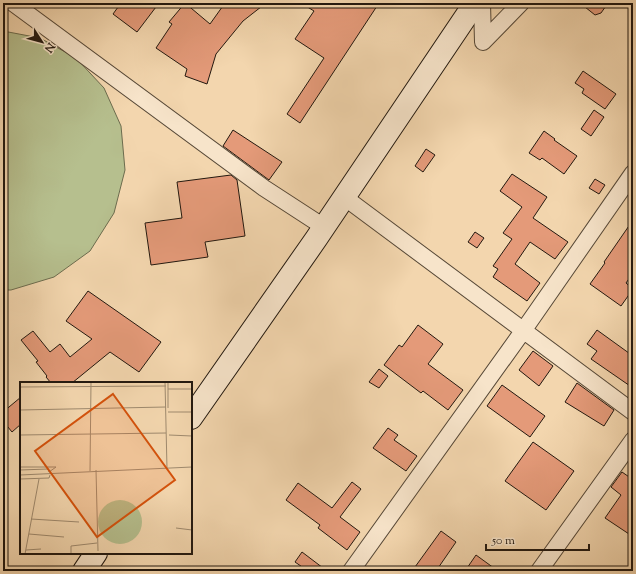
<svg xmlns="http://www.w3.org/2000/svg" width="636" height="574" font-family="'Sorts Mill Goudy',serif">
<rect width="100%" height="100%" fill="#f3d6ae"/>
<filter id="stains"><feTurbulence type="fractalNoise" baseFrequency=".005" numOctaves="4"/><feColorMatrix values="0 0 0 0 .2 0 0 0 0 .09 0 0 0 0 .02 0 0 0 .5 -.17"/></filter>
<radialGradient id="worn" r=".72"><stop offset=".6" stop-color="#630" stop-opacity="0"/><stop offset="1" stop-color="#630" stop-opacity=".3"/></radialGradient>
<path fill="#b6bf8e" stroke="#6c6c4e" d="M 3,31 L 40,38 L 76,58 L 104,88 L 121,126 L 125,170 L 114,213 L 90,251 L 54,277 L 11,290 L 3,290 Z"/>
<path fill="#e49a79" stroke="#22180f" d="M 121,3 L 159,3 L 137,32 L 113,14 Z
M 185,3 L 210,24 L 225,3 L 266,3 L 243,21 L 216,54 L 207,84 L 185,76 L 187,69 L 156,48 L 172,24 L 169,22 Z
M 301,3 L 379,3 L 300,123 L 287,114 L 324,58 L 295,39 L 314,11 Z
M 580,3 L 608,3 L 601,13 L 595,15 Z
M 583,71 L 616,94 L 605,109 L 582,93 L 584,89 L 575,83 Z
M 594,110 L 604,117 L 591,136 L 581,129 Z
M 233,130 L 282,162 L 269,180 L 223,146 Z
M 544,131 L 555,139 L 554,140 L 577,156 L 564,174 L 542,158 L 540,160 L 529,153 Z
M 426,149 L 435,155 L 423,172 L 415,166 Z
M 512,174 L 547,197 L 533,218 L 568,242 L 555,259 L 530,242 L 515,264 L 540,283 L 527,301 L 493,277 L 498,269 L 493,266 L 512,239 L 503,233 L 522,207 L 500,191 Z
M 231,175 L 237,180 L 245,236 L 205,242 L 208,257 L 151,265 L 145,223 L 182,218 L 177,182 Z
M 595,179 L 605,185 L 599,194 L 589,188 Z
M 633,220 L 633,273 L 626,283 L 633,289 L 621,306 L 590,284 L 605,263 L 604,262 Z
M 475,232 L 484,238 L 477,248 L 468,242 Z
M 88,291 L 161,342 L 139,372 L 110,352 L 72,383 L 51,383 L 46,377 L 47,376 L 36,362 L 38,361 L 21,340 L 33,331 L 50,352 L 60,344 L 70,357 L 92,339 L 66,321 Z
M 418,325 L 443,344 L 428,364 L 463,390 L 448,410 L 423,391 L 421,393 L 384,365 L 399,345 L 402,347 Z
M 597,330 L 633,356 L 633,388 L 591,359 L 597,351 L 587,344 Z
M 533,351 L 553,366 L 539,386 L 519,370 Z
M 379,369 L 388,376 L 379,388 L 369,382 Z
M 577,383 L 614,410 L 604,426 L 565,402 Z
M 502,385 L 545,416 L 530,437 L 487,406 Z
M 21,397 L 21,424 L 12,432 L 3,421 L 3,412 Z
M 388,428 L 398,435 L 394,440 L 417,456 L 406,471 L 373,448 Z
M 533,442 L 574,471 L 546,510 L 505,481 Z
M 622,472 L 632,479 L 633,478 L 633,528 L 629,534 L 605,518 L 621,495 L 611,487 Z
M 352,482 L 361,489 L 340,517 L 360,532 L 347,550 L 318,528 L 320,525 L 286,500 L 298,483 L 332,508 Z
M 441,531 L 456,542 L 436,571 L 421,571 L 415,567 Z
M 302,552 L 327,571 L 308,571 L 295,562 Z
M 476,555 L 498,571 L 465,571 Z"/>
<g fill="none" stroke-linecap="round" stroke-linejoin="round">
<defs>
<path id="minor" d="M 13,3 L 264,188 L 324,227
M 482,3 L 483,42 L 521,3
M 344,197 L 633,412
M 351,571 L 523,331 L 633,173
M 539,571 L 633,440"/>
<path id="secondary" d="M 191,418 L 316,239 L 475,3
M 84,571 L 96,553"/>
</defs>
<use href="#minor" stroke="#564837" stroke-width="18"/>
<use href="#secondary" stroke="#22180f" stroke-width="24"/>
<use href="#minor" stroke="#f7e4ca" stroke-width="16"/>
<use href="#secondary" stroke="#f7e4ca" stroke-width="22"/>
</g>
<g transform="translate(20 382)">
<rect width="172" height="172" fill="#f3d6ae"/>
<path d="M78 140a22 22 0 1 1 44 0a22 22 0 1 1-44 0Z" fill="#b6bf8e"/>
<path fill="none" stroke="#9f8a6e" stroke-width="1" d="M 145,0 L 147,87M 148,0 L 148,26M 0,5 L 146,4M 148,7 L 172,7M 0,28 L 146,25M 148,30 L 172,30M 0,53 L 146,51M 149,53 L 172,54M 0,85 L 36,85 L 29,90M 0,88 L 28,87 L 29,90M 76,88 L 78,169M 70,89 L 71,0M 0,93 L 172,85M 0,97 L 29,96 L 30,93M 11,137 L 59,140M 156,146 L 172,148M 9,152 L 44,155M 6,168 L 21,167M 5,172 L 19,97M 51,172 L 51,164 L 77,161"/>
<path fill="#d4520c" fill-opacity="0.15" stroke="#d4520c" stroke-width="2" d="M 93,12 L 155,98 L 77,155 L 15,69 Z"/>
<rect width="172" height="172" fill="none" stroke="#22180f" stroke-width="2"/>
</g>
<rect width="636" height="574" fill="none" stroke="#f3d6ae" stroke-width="16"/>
<rect x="4" y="4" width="628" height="566" fill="none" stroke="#22180f" stroke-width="2"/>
<rect x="8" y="8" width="620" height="558" fill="none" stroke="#22180f"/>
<g transform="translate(42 42) rotate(126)" stroke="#f7e4ca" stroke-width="3" paint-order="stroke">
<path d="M0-3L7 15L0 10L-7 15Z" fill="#22180f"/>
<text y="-6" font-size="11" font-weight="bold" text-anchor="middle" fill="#22180f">N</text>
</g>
<path d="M486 544v6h103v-6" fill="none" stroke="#22180f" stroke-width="2"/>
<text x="492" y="544" font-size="12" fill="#22180f" stroke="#f7e4ca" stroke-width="3" paint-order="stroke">50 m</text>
<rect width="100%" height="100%" filter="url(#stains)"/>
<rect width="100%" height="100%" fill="url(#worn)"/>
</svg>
